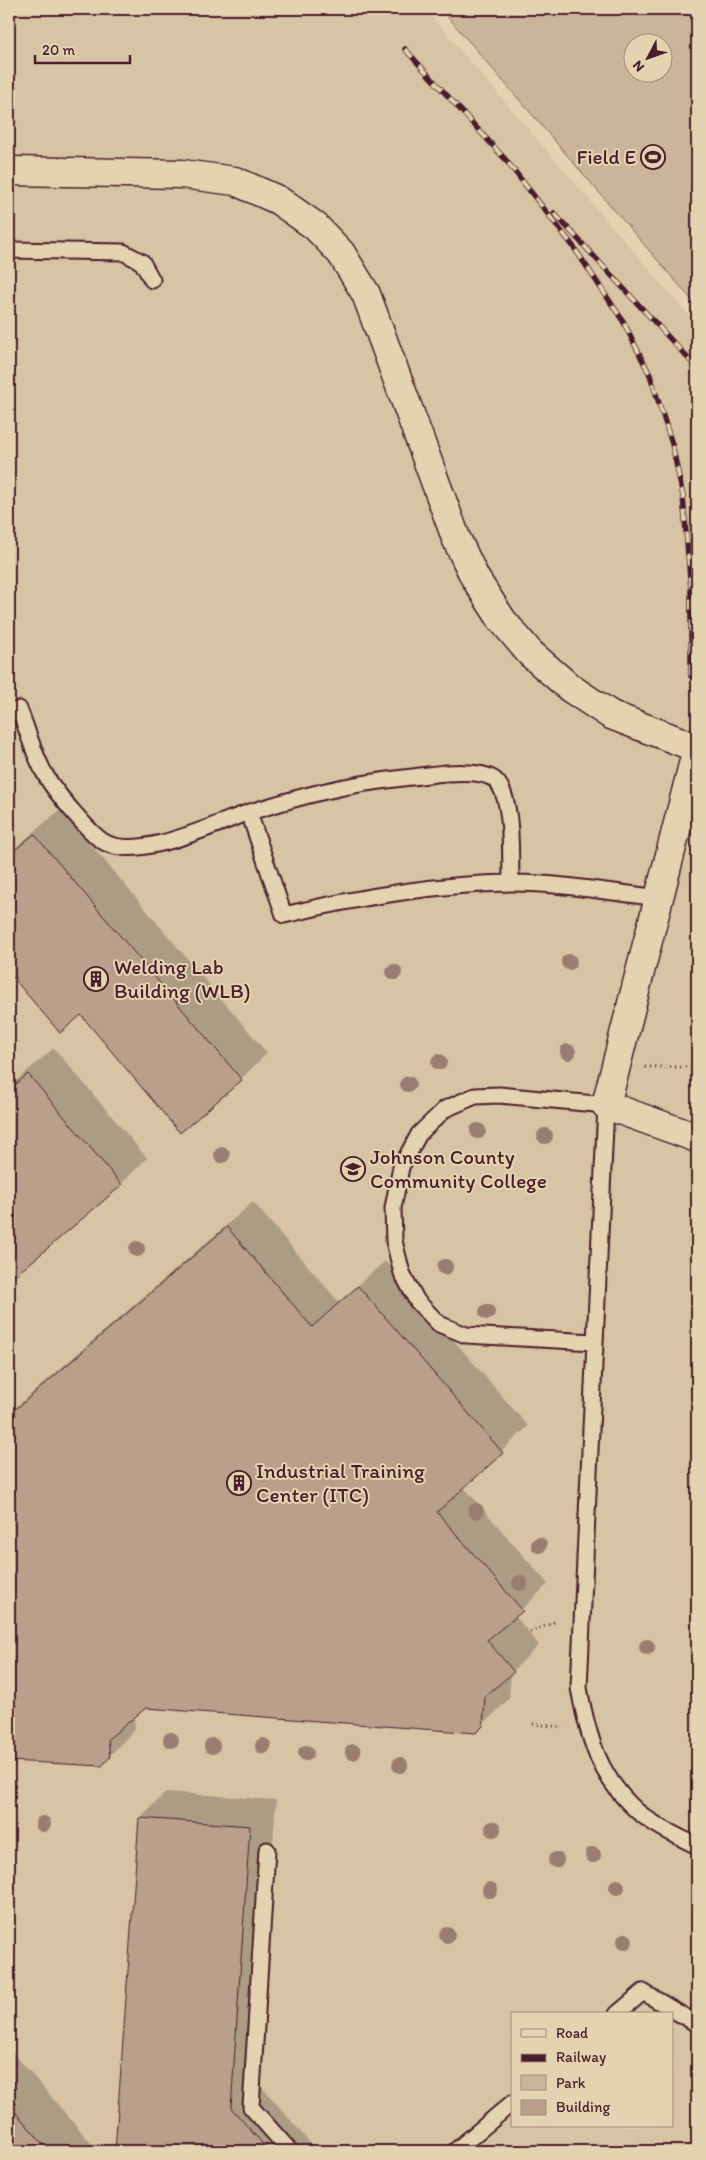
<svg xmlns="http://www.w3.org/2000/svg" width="706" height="2160" font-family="Itim,sans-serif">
<rect width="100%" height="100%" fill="#e5d2b0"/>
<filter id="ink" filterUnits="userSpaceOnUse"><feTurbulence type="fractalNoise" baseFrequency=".02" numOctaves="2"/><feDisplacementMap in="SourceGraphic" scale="10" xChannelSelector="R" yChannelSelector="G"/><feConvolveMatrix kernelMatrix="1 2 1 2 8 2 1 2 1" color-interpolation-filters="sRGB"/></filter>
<g filter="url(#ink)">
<path fill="#d8c3a5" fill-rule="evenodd" d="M 9,9 L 425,9 L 697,325 L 697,2151 L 9,2151 ZM 512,2014 L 672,2014 L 672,2126 L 512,2126 Z"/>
<path fill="#ccb49a" stroke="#8b6a62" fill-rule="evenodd" d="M 441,9 L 697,9 L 697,306 ZM 634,42 L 664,42 L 664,72 L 634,72 Z"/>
<path fill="#0003" d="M 61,809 L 267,1053 L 241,1079 L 82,1013 L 60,1032 L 9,971 L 9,943 L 15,936 L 9,929 L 9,853 Z
M 54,1048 L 147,1158 L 121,1184 L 15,1274 L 9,1267 L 9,1087 Z
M 253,1202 L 339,1302 L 385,1261 L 528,1426 L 464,1487 L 548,1584 L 515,1616 L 539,1645 L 511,1673 L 509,1699 L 475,1732 L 145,1707 L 134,1716 L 135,1729 L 101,1765 L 9,1760 L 9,1413 Z
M 166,1792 L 276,1800 L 257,2081 L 317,2151 L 124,2151 L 117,2144 L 140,1818 Z
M 9,2048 L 98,2151 L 9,2151 Z"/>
<path fill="#baa08b" stroke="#4a1f2b" d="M 34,834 L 242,1080 L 180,1133 L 81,1015 L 60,1033 L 9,973 L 9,855 Z
M 28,1074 L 122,1185 L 9,1281 L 9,1090 Z
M 227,1227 L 312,1327 L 358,1286 L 503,1453 L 437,1512 L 523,1611 L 487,1640 L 514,1672 L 485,1696 L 483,1726 L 476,1733 L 146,1708 L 108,1739 L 110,1757 L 102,1766 L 9,1761 L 9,1415 Z
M 139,1818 L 250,1826 L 231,2108 L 269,2151 L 115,2151 Z
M 9,2105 L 49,2151 L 9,2151 Z"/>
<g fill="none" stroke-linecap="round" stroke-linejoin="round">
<defs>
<path id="lane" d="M 9,250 L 123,252 L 142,262 L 152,280
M 9,713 L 19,709 C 28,731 34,756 46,776 C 54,790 92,837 106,843 C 141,860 212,825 247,813 C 276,804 306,795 335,789 C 365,782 397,779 428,775 C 445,773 482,769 495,780 C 514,797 510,858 511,883
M 249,813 L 284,915 C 359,897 434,884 511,883 C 560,883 610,892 659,898
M 594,1342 L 466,1335 L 439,1324 L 417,1301 L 402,1273 L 394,1241 L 393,1208 L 401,1167 L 419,1134 L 445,1109 L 475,1096 L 499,1095 L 606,1105 L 579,1688 C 588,1737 599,1777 637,1811 C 655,1826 677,1836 697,1846
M 267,1850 L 251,2107 L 290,2151
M 617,2014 L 643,1992 L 697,2024
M 455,2151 L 512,2103"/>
<path id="street" d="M 9,171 L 182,174 L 235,181 L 278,200 L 315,226 L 341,253 L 366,294 L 456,538 L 475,578 L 502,620 L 530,653 L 570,688 L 611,715 L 697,748
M 697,749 L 606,1105 L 697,1138"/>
</defs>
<use href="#lane" stroke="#4a1f2b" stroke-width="19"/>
<use href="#street" stroke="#4a1f2b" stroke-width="31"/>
<path stroke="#4a1f2b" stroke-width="3" stroke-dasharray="1 4" stroke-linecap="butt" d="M 645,1067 L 697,1067
M 530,1632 L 557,1621
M 533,1724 L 563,1727
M 59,2149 L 61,2151"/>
<use href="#lane" stroke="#e5d2b0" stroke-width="15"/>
<use href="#street" stroke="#e5d2b0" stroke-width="28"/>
<defs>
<path id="rail" d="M 405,49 L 505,159 L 573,246 L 623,321 L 650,375 L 672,444 L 683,496 L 691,590 L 691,676
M 554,213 L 697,368"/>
</defs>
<use href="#rail" stroke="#4a1f2b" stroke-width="5.5"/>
<use href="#rail" stroke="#e5d2b0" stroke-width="4" stroke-dasharray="11" stroke-linecap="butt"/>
</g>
<g fill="#9b7c70">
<circle cx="569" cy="962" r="8"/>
<circle cx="394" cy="972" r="8"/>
<circle cx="568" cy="1052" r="8"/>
<circle cx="439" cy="1062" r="8"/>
<circle cx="408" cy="1084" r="8"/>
<circle cx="478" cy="1131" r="8"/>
<circle cx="545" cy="1136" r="8"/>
<circle cx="222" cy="1155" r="8"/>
<circle cx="137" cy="1249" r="8"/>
<circle cx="445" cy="1267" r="8"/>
<circle cx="487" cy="1312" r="8"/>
<circle cx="476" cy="1511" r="8"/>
<circle cx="539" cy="1545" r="8"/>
<circle cx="520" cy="1583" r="8"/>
<circle cx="647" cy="1647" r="8"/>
<circle cx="171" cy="1740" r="8"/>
<circle cx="212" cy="1746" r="8"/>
<circle cx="263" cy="1746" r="8"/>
<circle cx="353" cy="1752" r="8"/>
<circle cx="306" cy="1753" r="8"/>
<circle cx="400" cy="1765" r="8"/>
<circle cx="43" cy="1824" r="8"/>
<circle cx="493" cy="1829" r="8"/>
<circle cx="593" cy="1855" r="8"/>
<circle cx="556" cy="1860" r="8"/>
<circle cx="617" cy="1887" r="8"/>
<circle cx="490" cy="1890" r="8"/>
<circle cx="447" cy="1935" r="8"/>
<circle cx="625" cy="1941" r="8"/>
</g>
</g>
<defs>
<symbol id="stadium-ring" viewBox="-11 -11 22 22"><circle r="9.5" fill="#e5d2b0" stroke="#4a1f2b" stroke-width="1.5"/><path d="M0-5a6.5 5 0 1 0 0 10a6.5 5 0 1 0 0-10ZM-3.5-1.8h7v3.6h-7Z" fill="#4a1f2b"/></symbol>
<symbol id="building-ring" viewBox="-11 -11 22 22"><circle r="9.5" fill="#e5d2b0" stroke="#4a1f2b" stroke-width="1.5"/><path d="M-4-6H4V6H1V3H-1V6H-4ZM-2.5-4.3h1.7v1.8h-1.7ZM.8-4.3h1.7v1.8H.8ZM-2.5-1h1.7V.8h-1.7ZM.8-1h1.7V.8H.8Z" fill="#4a1f2b"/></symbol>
<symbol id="university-ring" viewBox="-11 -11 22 22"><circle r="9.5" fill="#e5d2b0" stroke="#4a1f2b" stroke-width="1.5"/><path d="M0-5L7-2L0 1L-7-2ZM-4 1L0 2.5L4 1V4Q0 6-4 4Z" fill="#4a1f2b"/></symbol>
</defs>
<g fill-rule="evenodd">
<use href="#stadium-ring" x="639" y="143" width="28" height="28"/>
<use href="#building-ring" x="82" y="965" width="28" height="28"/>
<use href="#university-ring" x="339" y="1155" width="28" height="28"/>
<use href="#building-ring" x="225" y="1469" width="28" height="28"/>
</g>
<g text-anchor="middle" stroke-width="4" stroke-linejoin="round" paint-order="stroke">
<g font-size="21" fill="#4a1f2b" stroke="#e5d2b0" text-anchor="start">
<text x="636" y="164" text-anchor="end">Field E</text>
<text x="114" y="974">Welding Lab<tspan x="114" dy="24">Building (WLB)</tspan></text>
<text x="370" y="1164">Johnson County<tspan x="370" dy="24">Community College</tspan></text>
<text x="256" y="1478">Industrial Training<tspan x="256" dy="24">Center (ITC)</tspan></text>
</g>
</g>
<rect width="706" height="2160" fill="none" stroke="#e5d2b0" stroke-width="30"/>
<rect x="15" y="15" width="676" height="2130" fill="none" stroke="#4a1f2b" stroke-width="2" filter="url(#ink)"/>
<rect x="511" y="2012" width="162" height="115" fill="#e5d2b0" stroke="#a78a7b"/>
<rect x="521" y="2029" width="25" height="8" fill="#e5d2b0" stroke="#a78a7b"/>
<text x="556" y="2038" font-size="15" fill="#4a1f2b">Road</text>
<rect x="521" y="2054" width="25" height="8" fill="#4a1f2b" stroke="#a78a7b"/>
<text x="556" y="2062" font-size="15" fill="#4a1f2b">Railway</text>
<rect x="521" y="2075" width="25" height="15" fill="#ccb49a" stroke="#a78a7b"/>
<text x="556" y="2088" font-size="15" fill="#4a1f2b">Park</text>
<rect x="521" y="2100" width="25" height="15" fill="#baa08b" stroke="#a78a7b"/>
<text x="556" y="2112" font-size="15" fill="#4a1f2b">Building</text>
<g transform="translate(648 58) rotate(229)"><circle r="24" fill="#e5d2b0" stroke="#a78a7b"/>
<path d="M0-4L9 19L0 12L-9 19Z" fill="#4a1f2b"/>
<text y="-8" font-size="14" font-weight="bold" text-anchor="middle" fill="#4a1f2b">N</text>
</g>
<path d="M35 55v8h95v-8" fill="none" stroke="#4a1f2b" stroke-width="2.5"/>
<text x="42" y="55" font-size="15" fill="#4a1f2b" stroke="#e5d2b0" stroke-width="4" paint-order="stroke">20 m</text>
</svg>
